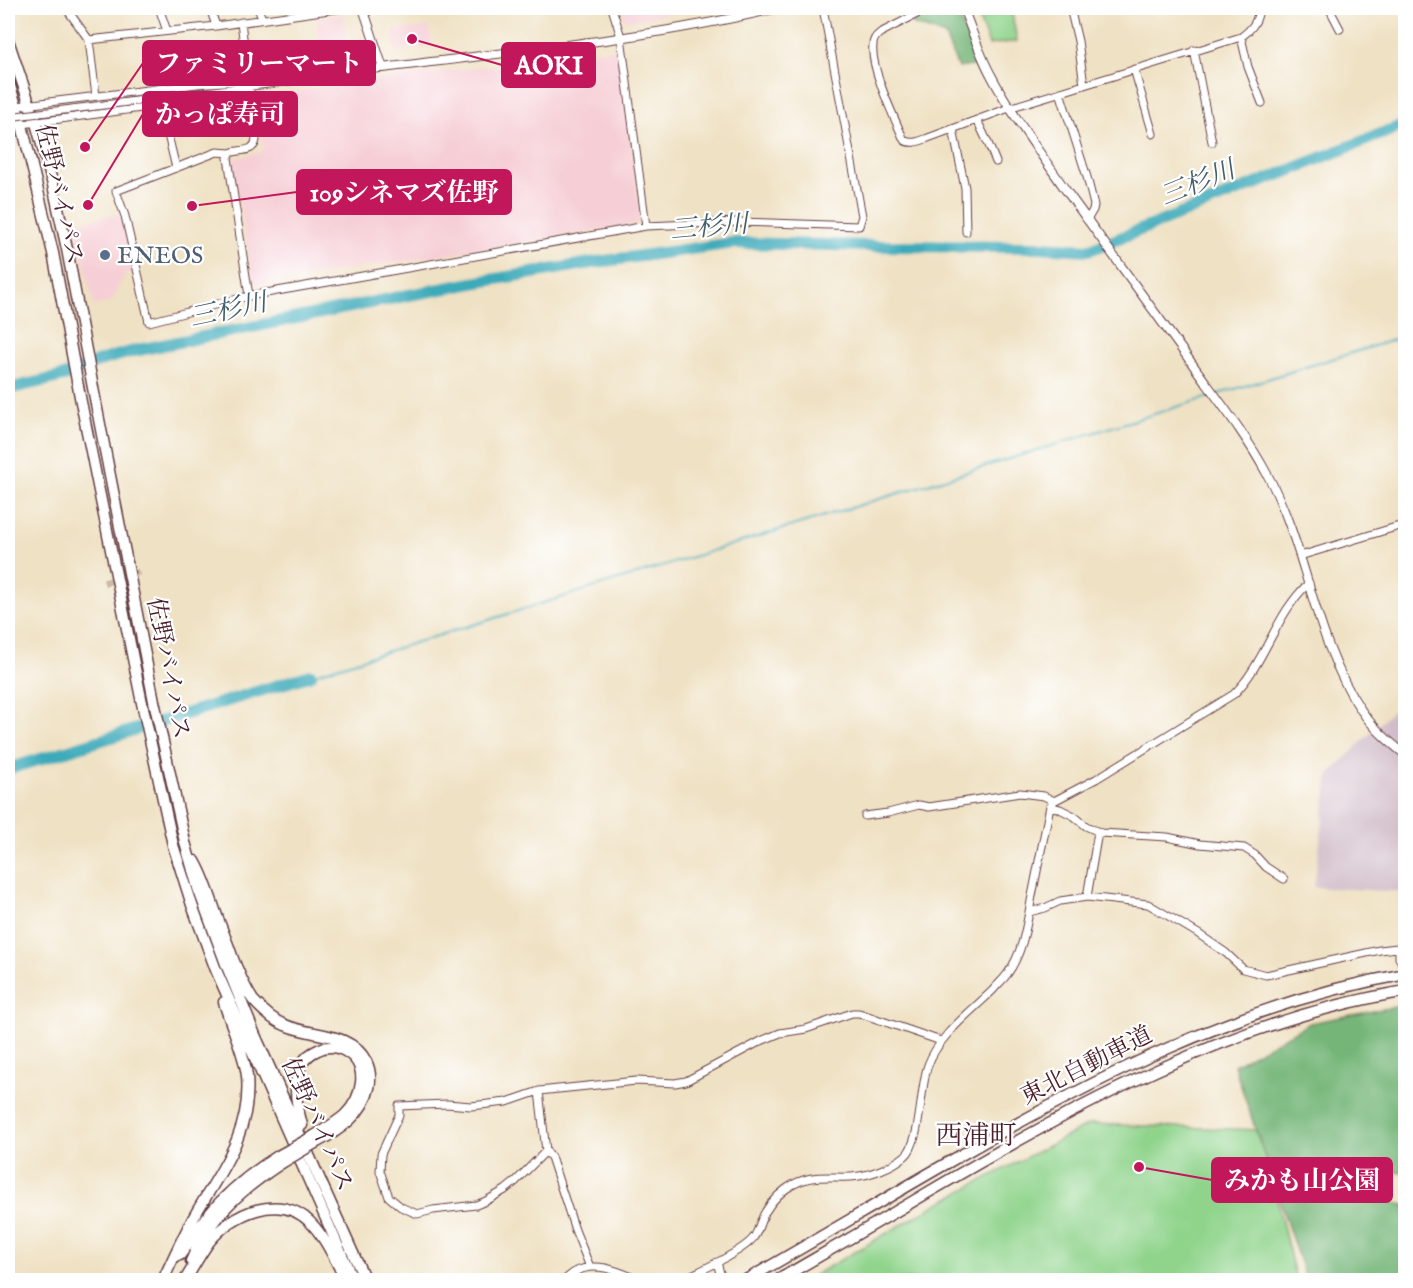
<svg xmlns="http://www.w3.org/2000/svg" width="1413" height="1288" font-family="'IM FELL English','Noto Serif JP',serif">
<rect width="100%" height="100%" fill="#fff"/>
<filter id="ink" filterUnits="userSpaceOnUse"><feTurbulence type="fractalNoise" baseFrequency=".0167" numOctaves="2"/><feDisplacementMap in="SourceGraphic" scale="12" xChannelSelector="R" yChannelSelector="G"/><feConvolveMatrix kernelMatrix="1 2 1 2 8 2 1 2 1" color-interpolation-filters="sRGB"/></filter>
<filter id="wash" filterUnits="userSpaceOnUse"><feTurbulence type="fractalNoise" baseFrequency=".008" numOctaves="4" result="noise"/><feDisplacementMap in="SourceGraphic" scale="24" xChannelSelector="R" yChannelSelector="G"/><feGaussianBlur stdDeviation="1.35" result="paint"/><feColorMatrix in="noise" values="0 0 0 0 0 0 0 0 0 0 0 0 0 0 0 0 0 1.4 0 .05"/><feComposite in="paint" operator="in"/></filter>
<g filter="url(#wash)">
<rect width="100%" height="100%" fill="#efe1c3"/>
<path fill="#f6cfd6" d="M 621,8 L 707,8 L 625,21 Z
M 343,13 L 348,47 L 320,50 L 316,17 Z
M 429,26 L 432,46 L 395,51 L 392,31 Z
M 613,49 L 618,53 L 641,216 L 638,224 L 254,285 L 232,162 L 236,158 L 263,151 L 256,101 L 260,96 Z
M 121,214 L 136,273 L 125,274 L 111,302 L 94,306 L 73,222 Z"/>
<path fill="#d1bdc9" d="M 1405,706 L 1405,892 L 1314,887 L 1329,775 L 1391,712 Z"/>
<path fill="#90d48c" stroke="#6d7a5c" stroke-width="1.5" d="M 975,8 L 1011,8 L 1017,41 L 989,45 Z
M 1090,1124 L 1260,1130 L 1296,1280 L 806,1280 L 939,1203 Z"/>
<path fill="#74b678" stroke="#5f6a52" stroke-width="1.5" d="M 928,8 L 955,8 L 979,65 L 958,68 L 945,36 L 912,24 Z
M 1405,1005 L 1405,1174 L 1383,1168 L 1386,1195 L 1391,1202 L 1405,1205 L 1405,1280 L 1306,1280 L 1234,1065 L 1310,1023 Z"/>
<g fill="none" stroke-linecap="round" stroke-linejoin="round">
<path stroke="#3caaba" stroke-width="2" d="M 311,675 L 1406,336"/>
<path stroke="#3caaba" stroke-width="12" d="M 8,389 L 64,376 L 102,360 L 134,351 L 409,295 L 478,282 L 591,263 L 733,243 L 877,246 L 1040,247 L 1088,250 L 1100,246 L 1406,124
M 8,769 L 311,675"/>
</g>
</g>
<g filter="url(#ink)">
<g fill="none" stroke-linecap="round" stroke-linejoin="round">
<path stroke="#cebaa5" stroke-width="7" stroke-dasharray="7 3.5" stroke-linecap="butt" d="M 104,583 L 139,572
M 1399,958 L 1405,994"/>
<defs>
<path id="minor" d="M 66,8 L 89,40 L 96,96
M 159,8 L 167,31
M 210,8 L 216,26
M 258,8 L 262,19
M 612,8 L 621,37 L 646,226
M 923,8 L 919,13 L 880,33 C 876,36 873,39 873,45 C 870,68 894,117 904,140 C 911,145 920,141 928,138 L 1009,108 L 1241,37 C 1252,29 1258,21 1259,8
M 1070,8 L 1078,41 L 1084,85
M 1329,8 L 1340,29
M 241,22 L 256,140 C 254,153 240,149 230,153 L 228,158 L 249,296 L 646,226 L 738,222 L 859,226 L 862,216 L 823,8
M 1241,37 L 1248,67 L 1262,103
M 89,40 L 216,26 L 343,8
M 1194,50 L 1212,142
M 1134,69 L 1153,134
M 1060,92 L 1087,177 L 1094,205 L 1093,210 L 1087,220
M 192,94 L 283,82 L 383,68
M 161,106 L 176,168
M 8,107 L 197,84 L 236,81 L 250,87
M 977,120 L 988,143 L 996,162
M 8,126 L 193,101 L 239,92 L 250,87
M 953,129 L 965,188 L 966,232
M 230,153 L 217,152 L 116,191 L 125,216 L 149,322 L 249,296
M 1300,556 L 1406,524
M 1050,806 L 1060,809 L 1074,816 L 1086,826 L 1101,833 L 1167,837 L 1200,844 L 1244,848 L 1255,855 L 1266,867 L 1284,879
M 865,816 L 888,813 L 919,805 L 929,807 L 1020,793 L 1044,796 L 1054,801
M 1087,897 L 1098,832
M 1029,912 L 1045,908 L 1060,901 L 1087,897 L 1148,904 L 1197,933 L 1226,953 L 1243,969 L 1266,975 L 1380,950 L 1406,947
M 1399,948 L 1399,958
M 539,1091 L 546,1151 L 551,1157 L 575,1230 L 590,1267
M 546,1151 L 515,1182 L 505,1190 L 486,1201 L 476,1205 L 433,1210 L 417,1214 L 401,1207 L 389,1197 L 380,1171 L 381,1154 L 399,1115 L 399,1106 L 447,1104 L 471,1106 L 507,1102 L 539,1091 L 636,1081 L 675,1083 L 686,1081 L 761,1041 L 780,1033 L 806,1029 L 852,1013 L 859,1013 L 941,1041
M 717,1262 L 721,1277
M 564,1280 C 568,1278 571,1274 575,1272 C 596,1260 620,1272 639,1280
M 680,1280 C 697,1273 744,1251 754,1237 C 757,1233 759,1226 761,1221 C 766,1208 775,1197 786,1189 C 808,1173 826,1178 851,1177 C 869,1176 892,1167 905,1156 C 921,1143 920,1086 928,1065 C 939,1035 971,1012 993,990 C 998,984 1004,979 1008,973 C 1024,951 1027,921 1032,896 C 1038,866 1044,836 1050,806 L 1054,801 L 1096,779 L 1234,694 C 1266,662 1275,614 1309,583"/>
<path id="major" d="M 363,8 L 383,68 C 515,51 649,39 778,8
M 963,8 C 972,30 979,53 991,75 C 1012,115 1039,151 1065,189 C 1106,245 1147,302 1188,358 C 1215,396 1245,433 1267,474 C 1308,549 1313,639 1361,710 C 1373,728 1389,742 1406,755"/>
<path id="highway" d="M 8,40 L 36,123 L 53,185 L 67,249 L 97,409 L 154,701 L 185,842 L 198,888 L 226,964 L 255,1035 L 365,1280
M 8,80 L 22,125 L 53,253 L 81,402 L 142,703 L 173,845 L 192,905 L 216,970 L 353,1280
M 195,861 C 205,878 210,897 217,916 C 222,930 228,944 233,959 C 239,973 244,987 253,1000 C 262,1010 272,1020 285,1025 C 312,1037 350,1031 366,1061 C 370,1069 371,1079 369,1088 C 363,1114 340,1130 317,1142
M 302,1125 C 295,1100 288,1063 318,1050 C 326,1046 337,1046 345,1051 C 371,1065 362,1098 345,1115 C 336,1123 325,1129 314,1136
M 180,1255 C 189,1243 197,1229 207,1217 C 227,1192 251,1173 278,1156
M 191,1261 C 208,1218 242,1189 280,1164
M 163,1280 C 173,1259 183,1236 195,1215 C 221,1170 252,1132 247,1076 C 244,1051 231,1027 224,1002
M 185,1280 C 193,1268 200,1254 209,1242 C 232,1213 280,1192 310,1222 C 326,1238 335,1260 346,1280
M 746,1280 C 811,1243 876,1204 942,1166 C 1087,1082 1238,1003 1406,974
M 778,1280 C 828,1251 877,1223 927,1193 C 1077,1105 1232,1020 1406,991"/>
</defs>
<use href="#minor" stroke="#633c42" stroke-width="9"/>
<use href="#major" stroke="#633c42" stroke-width="10"/>
<use href="#highway" stroke="#633c42" stroke-width="13"/>
<use href="#minor" stroke="#fff" stroke-width="7"/>
<use href="#major" stroke="#fff" stroke-width="8"/>
<use href="#highway" stroke="#fff" stroke-width="10"/>
<defs>
<path id="minor-bridge" d="M 8,117 L 192,94"/>
<path id="highway-bridge" d="M 278,1156 L 314,1136
M 280,1164 L 317,1142"/>
</defs>
<use href="#minor-bridge" stroke="#633c42" stroke-width="9" stroke-linecap="butt"/>
<use href="#highway-bridge" stroke="#633c42" stroke-width="13" stroke-linecap="butt"/>
<use href="#minor-bridge" stroke="#fff" stroke-width="7"/>
<use href="#highway-bridge" stroke="#fff" stroke-width="10"/>
</g>
</g>
<circle fill="#5c6f8a" stroke="#fff" stroke-width="2" cx="105" cy="255" r="6"/>
<g text-anchor="middle" stroke-width="4.5" stroke-linejoin="round" paint-order="stroke">
<g font-size="24" fill="#4a1f2b" stroke="#fff">
<text transform="translate(60 194) rotate(77)" y="8">佐野バイパス</text>
<text transform="translate(169 668) rotate(79)" y="8">佐野バイパス</text>
<text transform="translate(1086 1065) rotate(-27)" y="8">東北自動車道</text>
<text transform="translate(318 1124) rotate(66)" y="8">佐野バイパス</text>
</g>
<g font-size="24" fill="#4e5e75" stroke="#fff" text-anchor="start">
<text x="117" y="263">ENEOS</text>
</g>
<g font-size="26" font-style="italic" fill="#445e6b" stroke="#fff">
<text transform="translate(1197 182) rotate(-22)" y="9">三杉川</text>
<text transform="translate(709 226) rotate(-5)" y="9">三杉川</text>
<text transform="translate(228 309) rotate(-12)" y="9">三杉川</text>
</g>
<g font-size="27" fill="#4a1f2b" stroke="#fff">
<text x="976" y="1144">西浦町</text>
</g>
</g>
<path fill="none" stroke="#c2185b" stroke-width="2" d="M85 147L143 63M412 39L502 65M88 205L143 114M192 206L297 192M1139 1167L1212 1180"/>
<g fill="#c2185b" stroke="#fff" stroke-width="2">
<circle cx="85" cy="147" r="6"/>
<circle cx="412" cy="39" r="6"/>
<circle cx="88" cy="205" r="6"/>
<circle cx="192" cy="206" r="6"/>
<circle cx="1139" cy="1167" r="6"/>
</g>
<g fill="#c2185b" stroke="#c2185b" stroke-width="2">
<rect x="143" y="41" width="232" height="44" rx="6"/>
<rect x="502" y="43" width="93" height="44" rx="6"/>
<rect x="143" y="92" width="154" height="44" rx="6"/>
<rect x="297" y="170" width="214" height="44" rx="6"/>
<rect x="1212" y="1158" width="180" height="44" rx="6"/>
</g>
<g font-size="26" text-anchor="middle" font-weight="bold" fill="#fff">
<text x="259" y="72">ファミリーマート</text>
<text x="549" y="74">AOKI</text>
<text x="220" y="123">かっぱ寿司</text>
<text x="404" y="201">109シネマズ佐野</text>
<text x="1302" y="1189">みかも山公園</text>
</g>
<rect width="1413" height="1288" fill="none" stroke="#fff" stroke-width="30"/>
</svg>
